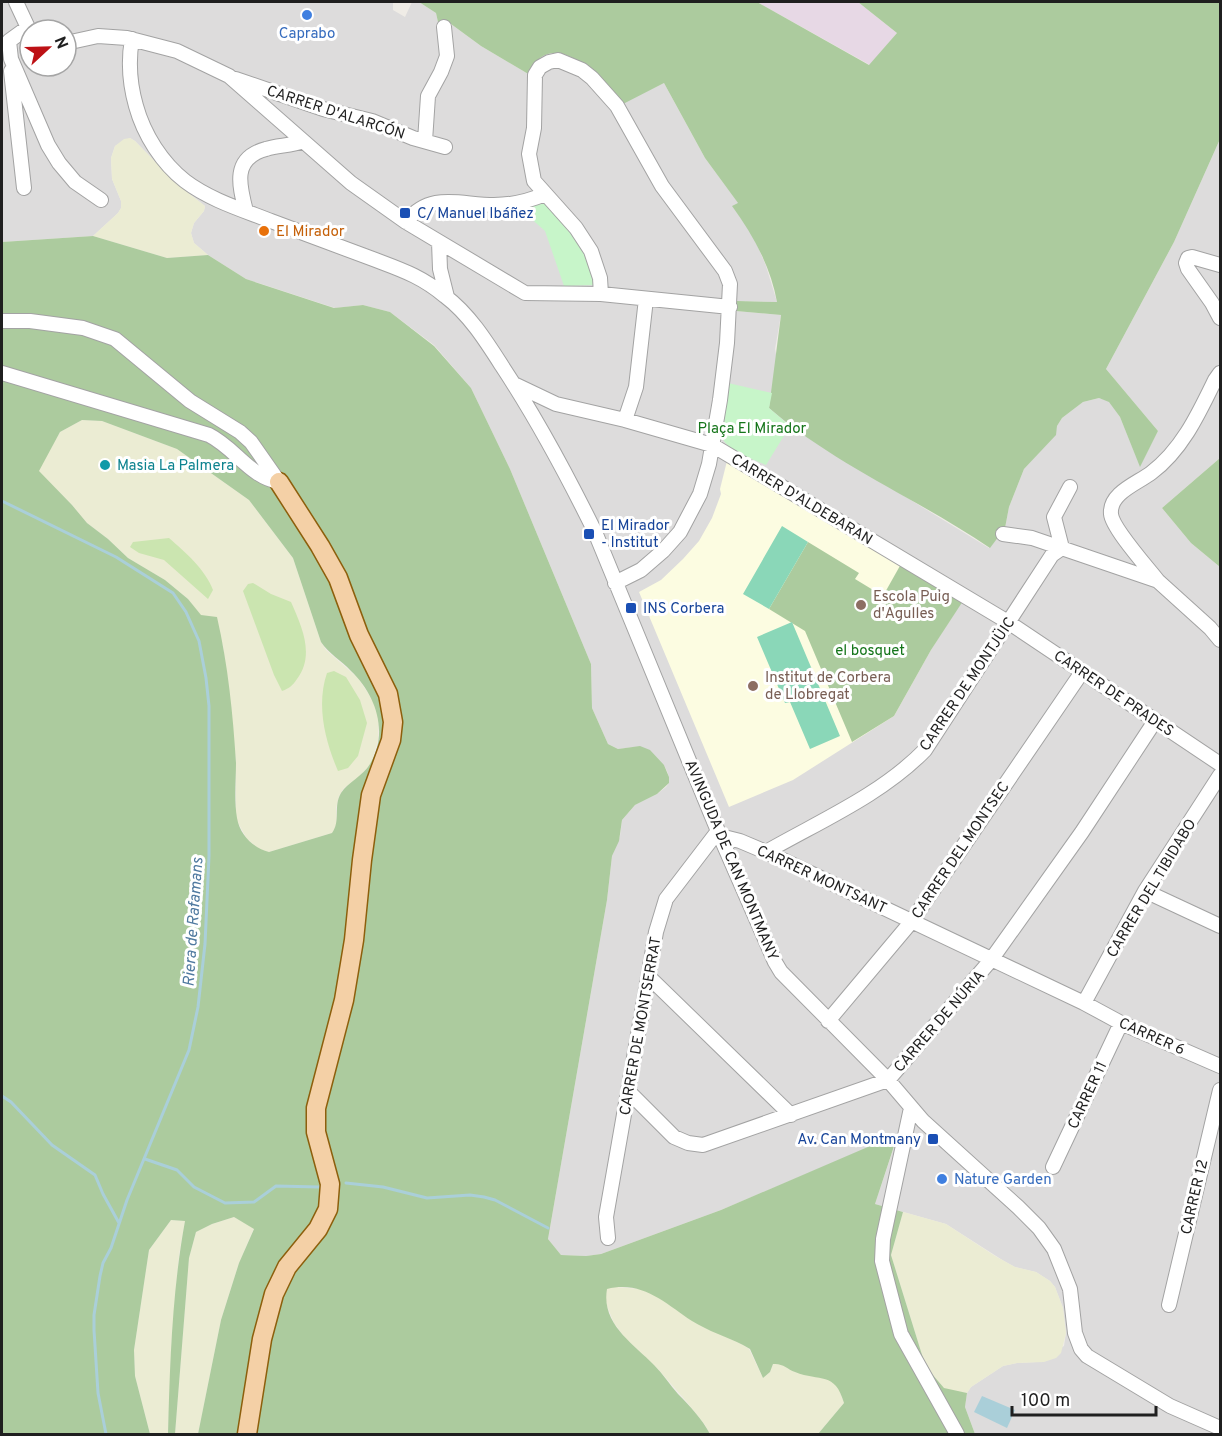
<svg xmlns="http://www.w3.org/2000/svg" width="1222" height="1436" font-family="Overpass,sans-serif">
<rect width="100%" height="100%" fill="#efece6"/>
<path fill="#dddcdc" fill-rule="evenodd" d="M 2,2 L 393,2 L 393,10 L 405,17 L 412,2 L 419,2 L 436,13 L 438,22 L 451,24 L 481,46 L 530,75 L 538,59 L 544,55 L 552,54 L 571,58 L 588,67 L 601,78 L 623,103 L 664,83 L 705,158 L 739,204 L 733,207 L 752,233 L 766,266 L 777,302 L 737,301 L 736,311 L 781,315 L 775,349 L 790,426 L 989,548 L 1005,528 L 1009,507 L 1024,469 L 1055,435 L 1057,426 L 1062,418 L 1083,402 L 1099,398 L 1109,401 L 1120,417 L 1140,466 L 1158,431 L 1106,369 L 1174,242 L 1220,139 L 1220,458 L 1162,508 L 1191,543 L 1220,567 L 1220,1434 L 975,1434 L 965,1407 L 967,1393 L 971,1387 L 1003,1366 L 1017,1363 L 1037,1362 L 1064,1346 L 1066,1333 L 1063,1308 L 1055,1287 L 1050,1281 L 1036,1272 L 1015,1267 L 1004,1261 L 946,1224 L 875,1204 L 898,1135 L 721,1210 L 601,1254 L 586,1256 L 561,1255 L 548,1239 L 607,900 L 612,856 L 620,836 L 622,820 L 635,805 L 657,794 L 666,787 L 669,783 L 669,777 L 667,771 L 664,765 L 634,747 L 618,749 L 608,744 L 592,708 L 591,664 L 510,469 L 471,388 L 434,345 L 390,312 L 363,305 L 335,308 L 246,279 L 208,255 L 194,243 L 191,233 L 194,223 L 204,211 L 205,206 L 177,184 L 135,141 L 130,138 L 115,146 L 111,158 L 112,179 L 121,201 L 121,208 L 118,213 L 93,236 L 2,242 ZM 30,30 L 66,30 L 66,66 L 30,66 Z"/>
<path fill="#e7d8e5" d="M 757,2 L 858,2 L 897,33 L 870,65 Z"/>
<path fill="#fcfce1" d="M 727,461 L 963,600 L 932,648 L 894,716 L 793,780 L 729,807 L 639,592 L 661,580 L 683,559 L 699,541 L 712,518 L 721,494 L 720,489 Z"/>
<path fill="#ebecd3" d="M 130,138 L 135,141 L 177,184 L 205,206 L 204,211 L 194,223 L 191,233 L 194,243 L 208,255 L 167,258 L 93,236 L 118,213 L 121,208 L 121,201 L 112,179 L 111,158 L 115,146 L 124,139 Z
M 82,420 L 102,421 L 177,449 L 249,500 L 293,558 L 321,642 L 326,650 L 358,678 L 372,699 L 379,715 L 378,740 L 371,764 L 358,778 L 344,788 L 339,796 L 336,808 L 337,826 L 332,833 L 269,852 L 260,850 L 247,839 L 236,819 L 236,761 L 223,645 L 188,599 L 165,580 L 128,558 L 108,539 L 87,523 L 72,505 L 38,471 L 60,432 Z
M 903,1212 L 946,1224 L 995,1256 L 1015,1267 L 1036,1272 L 1050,1281 L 1055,1287 L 1063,1308 L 1066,1333 L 1061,1353 L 1056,1358 L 1044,1362 L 1017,1363 L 1003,1366 L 971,1387 L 967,1393 L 952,1391 L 944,1388 L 937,1382 L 923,1358 L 891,1255 Z
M 234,1217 L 254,1228 L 239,1263 L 221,1320 L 198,1434 L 175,1434 L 189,1258 L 196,1232 L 212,1224 Z
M 171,1220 L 185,1221 L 179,1255 L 172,1335 L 168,1434 L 150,1434 L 135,1376 L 134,1350 L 149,1250 Z
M 615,1287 L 640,1289 L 656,1295 L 691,1320 L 743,1345 L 749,1349 L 763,1378 L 770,1372 L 773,1364 L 781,1364 L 795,1372 L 827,1379 L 834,1382 L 839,1389 L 844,1403 L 818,1434 L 710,1434 L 705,1425 L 686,1401 L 658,1369 L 625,1338 L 614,1323 L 607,1306 L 605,1297 L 607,1288 Z"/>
<path fill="#cbe5b0" d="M 169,538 C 186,553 205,569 213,590 L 208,599 L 164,560 L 139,553 L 130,547 L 133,542 Z
M 253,583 L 271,594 L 291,602 C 302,627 315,655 297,679 C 292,686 290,688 282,691 L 274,675 L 243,591 L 248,584 Z
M 334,671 L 346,677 L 360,700 L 367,723 L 358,756 L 348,768 L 338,771 C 325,741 316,705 327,673 Z"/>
<path fill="#accb9e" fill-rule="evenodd" d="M 419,2 L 757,2 L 869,65 L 897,33 L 858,2 L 1220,2 L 1220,139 L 1174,242 L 1106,369 L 1158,431 L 1140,467 L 1120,417 L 1109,402 L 1099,398 L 1083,402 L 1062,418 L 1057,426 L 1056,435 L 1024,469 L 1009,507 L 1005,528 L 990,548 C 918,499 835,465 769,408 L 781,315 L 736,311 L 737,301 L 777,302 C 771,267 753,235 732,206 L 738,203 L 705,158 L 664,83 L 623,104 C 609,86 570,41 543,56 C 536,59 533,69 530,75 L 481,46 L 451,24 L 438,22 L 436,13 Z
M 93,236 L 167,258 L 208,255 L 246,279 L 334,308 L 363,305 L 390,312 L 434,346 L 471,388 L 510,469 L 591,664 L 592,708 L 608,744 L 618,749 L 640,746 L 650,750 L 664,765 L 669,777 L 669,783 L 657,794 L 635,805 L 622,820 L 619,841 L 612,856 L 607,900 L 548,1239 L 561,1255 L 586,1256 L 601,1254 L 721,1210 L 898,1134 L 875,1204 L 903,1212 L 891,1255 L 923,1358 L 932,1374 L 944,1388 L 967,1393 L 965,1407 L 975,1434 L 818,1434 L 844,1403 C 835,1371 820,1382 795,1372 C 787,1369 783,1363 773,1364 L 770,1372 L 763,1378 L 750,1349 L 743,1345 C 727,1337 708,1331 692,1321 C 665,1303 642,1280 607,1289 C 601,1324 633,1343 654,1365 C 663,1374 670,1385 678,1394 C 690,1406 702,1419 710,1434 L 198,1434 L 221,1320 L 239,1263 L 254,1229 L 234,1217 L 212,1224 L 196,1232 L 189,1258 L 175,1434 L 168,1434 C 170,1363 172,1292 185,1221 L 171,1220 L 149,1250 L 134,1350 L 135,1376 L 150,1434 L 2,1434 L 2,242 ZM 82,420 L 102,421 L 177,449 L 249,500 L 293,558 L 321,642 C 329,654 341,660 351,671 C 376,695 389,732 370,764 C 363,776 348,782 341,793 C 333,806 341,821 332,833 L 269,852 C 253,848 240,835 237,818 C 234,801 236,780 236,763 C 233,714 228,665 217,617 L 201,615 L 188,599 L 165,580 L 128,558 L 108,539 L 87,523 L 72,505 L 39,471 L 60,432 Z
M 1220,458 L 1220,567 L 1191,543 L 1162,508 Z
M 808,542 L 859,573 L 855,579 L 883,596 L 901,564 L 963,601 L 931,650 L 894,716 L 852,742 L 805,631 L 769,609 Z"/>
<path fill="#c7f5c9" d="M 545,199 C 565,224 593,250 594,285 L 564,286 L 545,231 L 518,207 Z
M 728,383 L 772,393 L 769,408 L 790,426 L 766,465 C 753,459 732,453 724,441 C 717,431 726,396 728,383 Z"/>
<path fill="#8ad7b8" d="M 782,526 L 808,542 L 769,609 L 743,594 Z
M 792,622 L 840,736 L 810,749 L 790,702 L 785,703 L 757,637 Z"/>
<path fill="#aacfd9" d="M 982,1396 L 1015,1410 L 1007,1428 L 974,1412 Z"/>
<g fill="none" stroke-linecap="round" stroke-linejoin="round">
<path stroke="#aacfd9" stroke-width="3" d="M 2,501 L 116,557 L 173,593 L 186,612 L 199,641 L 206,678 L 209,706 L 209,856 L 205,944 L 198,1007 L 189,1050 L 127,1200 L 111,1248 L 103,1263 L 100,1276 L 94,1315 L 94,1330 L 98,1393 L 106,1434
M 2,1096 L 11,1102 L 52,1145 L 95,1175 L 103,1194 L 119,1223
M 145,1159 L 177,1170 L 194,1187 L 225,1203 L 254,1202 L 276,1186 L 319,1187
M 346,1183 L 383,1187 L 427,1198 L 470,1195 L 484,1197 L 495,1200 L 548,1228"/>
<defs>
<path id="minor" d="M 16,2 L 30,32
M 27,28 L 9,41 L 11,59 L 48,145 L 59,163 L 75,182 L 101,200
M 132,39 C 128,62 130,85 136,106 C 144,135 162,163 185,181 C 210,200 243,210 271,221 C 305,234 339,246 373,259 C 402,270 421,276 445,296 C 469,314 486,341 502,366 C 537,419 567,475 595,532 L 720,836 L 775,962 L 781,972 L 888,1080 L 923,1121 L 1018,1207 L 1039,1228 L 1054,1249 L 1070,1289 L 1075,1333 L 1081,1349 L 1087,1356 L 1170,1406 L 1220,1428
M 66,43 L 98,36 L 127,38 L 177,51 L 229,76 L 351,183 L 406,222 L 525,293 L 601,294 L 730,307
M 11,71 L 24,188
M 236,79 L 323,109 L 372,121 L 413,138 L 445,147
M 425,141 L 428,96 L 441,72 L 447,56 L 444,27
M 246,211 C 239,185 232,158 266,149 C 278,145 291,146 303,141
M 406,222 C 431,191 460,205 494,205 C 512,205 529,201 545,194
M 439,242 L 440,269 L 447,297
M 1220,265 L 1192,257 L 1188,258 L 1186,263 L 1188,269 L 1212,303 L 1220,318
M 601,294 L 600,278 L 591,251 L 576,228 L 534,181 L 529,154 L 534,128 L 535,75 L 540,67 L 549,62 L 558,60 L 582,70 L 592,78 L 617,106 L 662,186 L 725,271 L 730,284 L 727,343 L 720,400 L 709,464 L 700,494 L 680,532 L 663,551 L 641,570 L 615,583
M 2,321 L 30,321 L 83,328 L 115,339 L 190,401 L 240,432 L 251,442 L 279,482
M 2,373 L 209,435 C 235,448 250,477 279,482
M 514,384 L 556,404 L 625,420 L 712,445 L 1008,622 L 1220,764
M 625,420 L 636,387 L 646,299
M 1003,534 L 1032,538 L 1158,581 L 1210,628 L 1220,640
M 1158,581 C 1148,568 1112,528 1111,514 C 1109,493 1138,483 1151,473 C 1182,450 1199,413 1215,380 L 1220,373
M 720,836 L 740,841 L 766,852 L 1084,1003 L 1121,1023 L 1220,1066
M 766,852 C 820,821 881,795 925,750 L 1052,555 L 1062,548 L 1054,517 L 1070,487
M 1145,891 L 1220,926
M 649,977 L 791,1115
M 1084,1003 L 1145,891 L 1220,775
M 828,1021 L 912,921 L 1082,672
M 628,1091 L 674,1137 L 688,1143 L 703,1145 L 888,1080 L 991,960 L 1082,832 L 1155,721
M 911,1108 L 883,1239 L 882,1261 L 901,1334 L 957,1434
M 1053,1167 L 1121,1023
M 608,1238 L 606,1217 L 656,932 L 666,899 L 718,831
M 1169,1305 L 1220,1090"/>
<path id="major" d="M 247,1434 L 262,1339 L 274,1294 L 287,1267 L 318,1229 L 328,1209 L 330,1184 L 316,1132 L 316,1108 L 344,1000 L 354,940 L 362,860 L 371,795 L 391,740 L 393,722 L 388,694 L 359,635 L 338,578 L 320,546 L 279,482"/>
</defs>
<use href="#minor" stroke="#a3a3a3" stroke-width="16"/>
<use href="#major" stroke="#8d5f0c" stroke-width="21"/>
<use href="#minor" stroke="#fff" stroke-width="14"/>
<use href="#major" stroke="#f4d0a6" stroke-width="18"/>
</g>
<g fill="#3f7fe0" stroke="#fff" stroke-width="2">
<circle cx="307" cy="15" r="6"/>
<circle cx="942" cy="1179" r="6"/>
</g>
<g fill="#1a4fb4" stroke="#fff" stroke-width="2">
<rect x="399" y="207" width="12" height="12" rx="3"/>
<rect x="583" y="528" width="12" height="12" rx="3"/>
<rect x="625" y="602" width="12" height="12" rx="3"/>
<rect x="927" y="1133" width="12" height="12" rx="3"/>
</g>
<circle fill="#e8710a" stroke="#fff" stroke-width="2" cx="264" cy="231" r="6"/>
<circle fill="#0f9aa8" stroke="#fff" stroke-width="2" cx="105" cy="465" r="6"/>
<g fill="#8d6e63" stroke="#fff" stroke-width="2">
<circle cx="861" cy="605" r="6"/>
<circle cx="753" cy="686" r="6"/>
</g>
<g text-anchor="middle" stroke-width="6" stroke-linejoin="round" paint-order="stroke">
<g font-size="15" fill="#366cbe" stroke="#fff">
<text x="307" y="38">Caprabo</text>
<text x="954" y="1184" text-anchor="start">Nature Garden</text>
</g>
<g font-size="15" fill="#1f1f1f" stroke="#fff">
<text transform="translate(336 112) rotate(18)" y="5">CARRER D'ALARCÓN</text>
<text transform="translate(802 499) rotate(31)" y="5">CARRER D'ALDEBARAN</text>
<text transform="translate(967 684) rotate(-56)" y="5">CARRER DE MONTJÜIC</text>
<text transform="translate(1114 693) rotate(34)" y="5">CARRER DE PRADES</text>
<text transform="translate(960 850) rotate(-56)" y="5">CARRER DEL MONTSEC</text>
<text transform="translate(732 860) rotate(67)" y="5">AVINGUDA DE CAN MONTMANY</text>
<text transform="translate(822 879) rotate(25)" y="5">CARRER MONTSANT</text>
<text transform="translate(1151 888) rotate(-59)" y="5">CARRER DEL TIBIDABO</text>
<text transform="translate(939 1021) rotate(-49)" y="5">CARRER DE NÚRIA</text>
<text transform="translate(640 1026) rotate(-80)" y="5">CARRER DE MONTSERRAT</text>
<text transform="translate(1152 1036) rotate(24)" y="5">CARRER 6</text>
<text transform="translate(1087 1095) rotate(-65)" y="5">CARRER 11</text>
<text transform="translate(1194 1197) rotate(-77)" y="5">CARRER 12</text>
</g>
<g font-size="15" fill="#164399" stroke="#fff" text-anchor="start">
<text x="417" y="218">C/ Manuel Ibáñez</text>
<text x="601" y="530">El Mirador<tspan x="601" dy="17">- Institut</tspan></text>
<text x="643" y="613">INS Corbera</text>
<text x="921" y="1144" text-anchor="end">Av. Can Montmany</text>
</g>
<g font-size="15" fill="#c56008" stroke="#fff" text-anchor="start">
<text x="276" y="236">El Mirador</text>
</g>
<g font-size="15" fill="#15751a" stroke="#fff">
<text x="752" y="433">Plaça El Mirador</text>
<text x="870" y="655">el bosquet</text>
</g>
<g font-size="15" fill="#0d838f" stroke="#fff" text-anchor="start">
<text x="117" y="470">Masia La Palmera</text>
</g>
<g font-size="15" fill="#785e54" stroke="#fff" text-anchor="start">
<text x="873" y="601">Escola Puig<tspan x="873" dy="17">d'Agulles</tspan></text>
<text x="765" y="682">Institut de Corbera<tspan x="765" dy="17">de Llobregat</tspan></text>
</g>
<g font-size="16" font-style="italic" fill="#507aa0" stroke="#fff">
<text transform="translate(192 922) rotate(-86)" y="6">Riera de Rafamans</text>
</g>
</g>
<rect width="1222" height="1436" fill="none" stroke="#1f1f1f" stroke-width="6"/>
<g transform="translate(48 48) rotate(68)"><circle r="28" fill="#ffffff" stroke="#a5a5a5" stroke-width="1.5"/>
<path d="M0-4.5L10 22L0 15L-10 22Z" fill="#bd1115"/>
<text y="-9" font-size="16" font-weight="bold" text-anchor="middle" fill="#1f1f1f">N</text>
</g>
<path d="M1012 1406v9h144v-9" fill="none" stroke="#1f1f1f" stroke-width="3"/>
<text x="1021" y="1406" font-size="18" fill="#1f1f1f" stroke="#ffffff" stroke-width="4.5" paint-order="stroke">100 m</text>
</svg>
